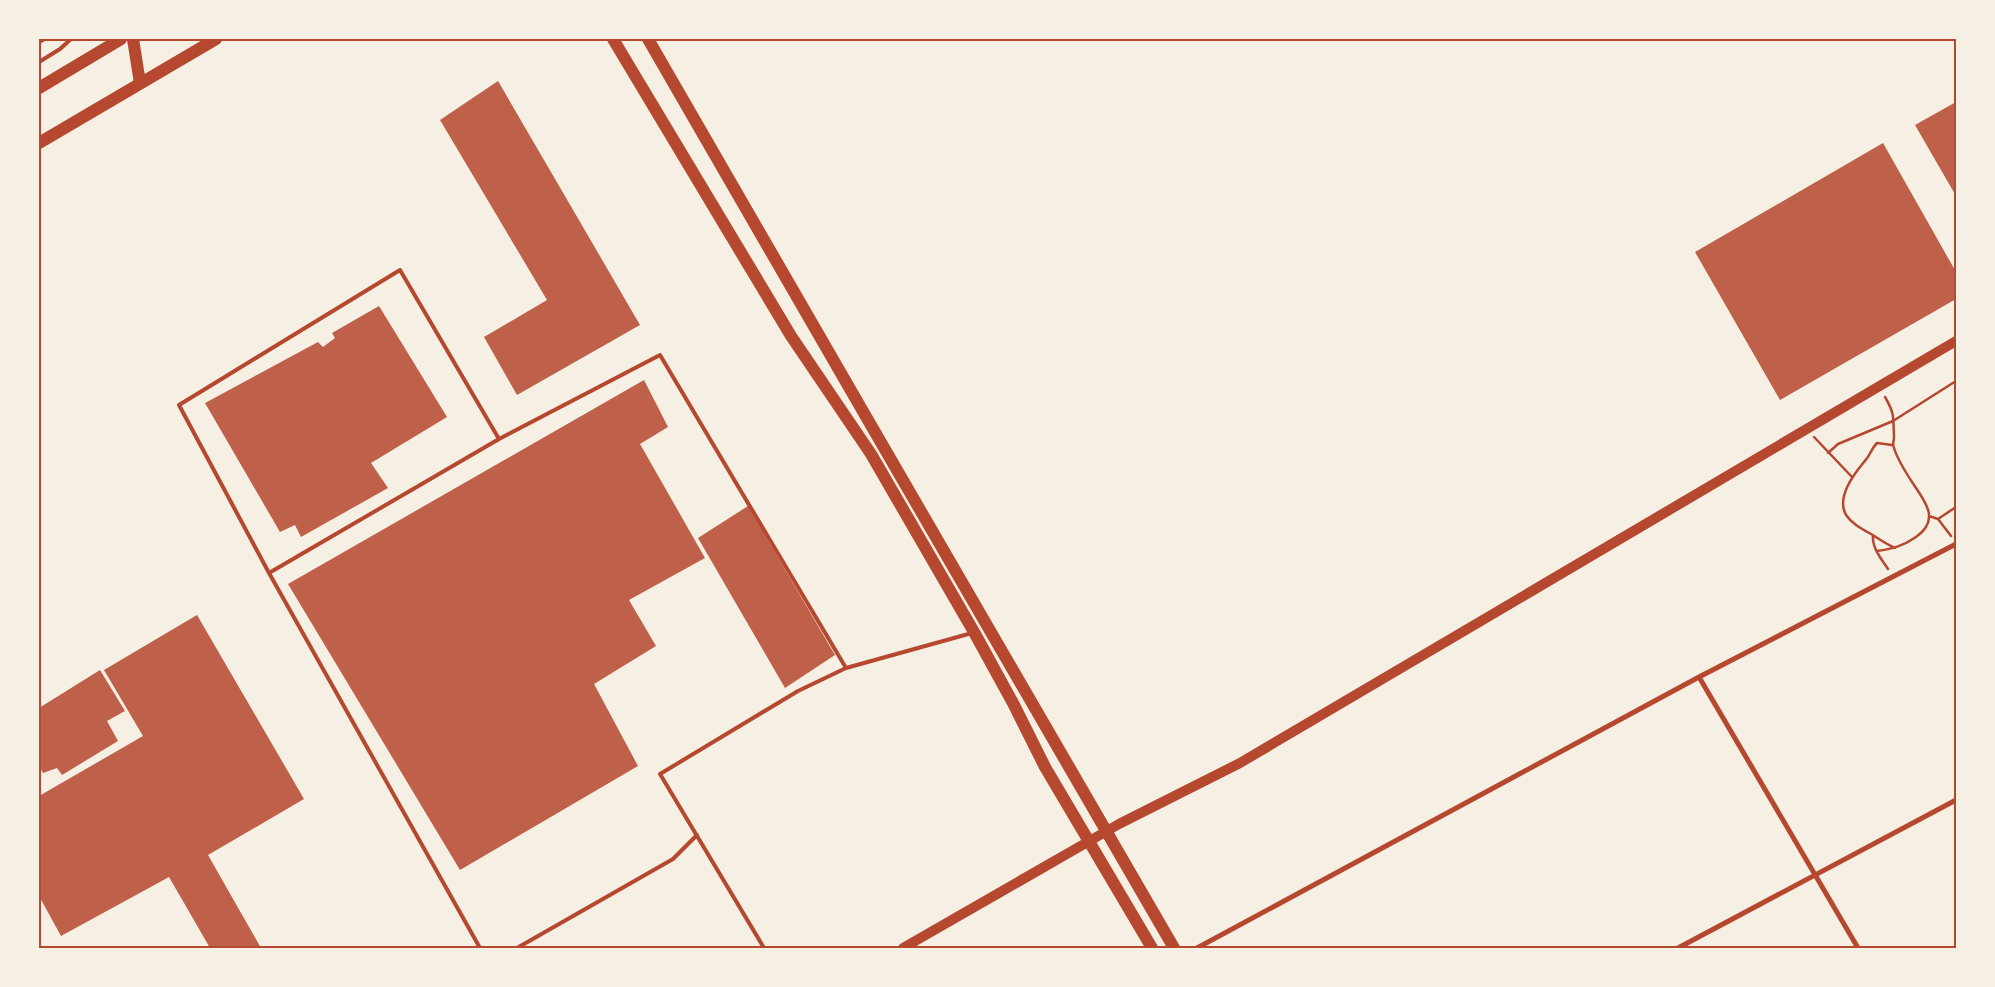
<svg xmlns="http://www.w3.org/2000/svg" width="1995" height="987" font-family="Roboto,sans-serif">
<rect width="100%" height="100%" fill="#f6efe4"/>
<path fill="#bf614a" d="M 498,81 L 640,325 L 517,395 L 484,337 L 547,300 L 440,120 Z
M 1956,102 L 1956,196 L 1915,125 Z
M 1883,143 L 1956,272 L 1956,299 L 1780,400 L 1695,252 Z
M 379,306 L 447,417 L 371,463 L 388,488 L 301,537 L 295,525 L 280,532 L 205,403 L 318,342 L 323,347 L 335,338 L 332,333 Z
M 644,380 L 668,427 L 640,444 L 705,558 L 629,600 L 656,646 L 594,684 L 638,766 L 460,870 L 288,584 Z
M 748,506 L 835,655 L 785,688 L 698,538 Z
M 197,615 L 304,799 L 208,855 L 261,948 L 210,948 L 169,877 L 61,936 L 39,896 L 39,796 L 143,736 L 104,670 Z
M 100,670 L 125,711 L 107,721 L 118,741 L 62,775 L 57,768 L 43,773 L 39,766 L 39,708 Z"/>
<g fill="none" stroke-linecap="round" stroke-linejoin="round">
<path stroke="#b5482f" stroke-width="2.5" d="M 39,43 L 46,39
M 1814,437 L 1852,477
M 1892,445 L 1877,443 C 1871,449 1870,456 1864,462 C 1854,474 1836,497 1846,515 C 1852,524 1862,529 1871,534 C 1879,539 1886,544 1895,548
M 1828,453 L 1838,444 L 1893,421 L 1956,381
M 1929,516 L 1938,519 L 1951,536
M 1938,519 L 1956,507
M 1873,536 C 1872,548 1882,560 1888,569
M 1877,551 C 1892,549 1903,546 1916,537 C 1940,520 1926,503 1914,485 C 1906,473 1898,461 1894,448 C 1892,444 1894,441 1894,437 C 1893,417 1895,414 1885,397"/>
<path stroke="#b5482f" stroke-width="4" d="M 39,62 L 60,49 L 71,39
M 269,573 L 179,405 L 400,270 L 499,439
M 480,948 L 269,573 L 499,439 L 660,355 L 846,668
M 517,948 L 673,859 L 697,835
M 764,948 L 660,774 L 798,691 L 846,668 L 972,633"/>
<path stroke="#b5482f" stroke-width="5" d="M 1699,677 L 1858,948
M 1197,948 L 1699,677 L 1956,544
M 1678,948 L 1956,800"/>
<path stroke="#b5482f" stroke-width="10" d="M 903,948 L 1119,824 L 1240,763 L 1956,341"/>
<path stroke="#b5482f" stroke-width="12" d="M 133,39 L 140,83
M 613,39 L 791,336 L 871,454 L 974,632 L 1013,703 L 1045,767 L 1152,948
M 648,39 C 823,342 998,646 1174,948
M 39,88 L 121,39
M 39,143 L 216,39"/>
</g>
<rect width="1995" height="987" fill="none" stroke="#f6efe4" stroke-width="80"/>
<rect x="40" y="40" width="1915" height="907" fill="none" stroke="#b5482f" stroke-width="2"/>
</svg>
